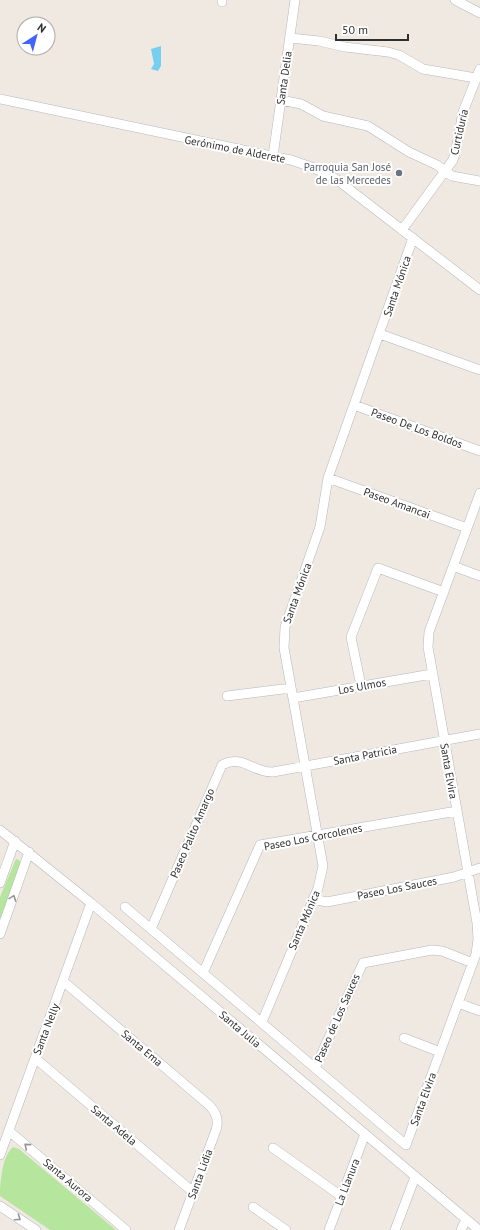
<svg xmlns="http://www.w3.org/2000/svg" width="480" height="1230" font-family="'PT Sans',sans-serif">
<rect width="100%" height="100%" fill="#efe9e1"/>
<path fill="#b6e59e" d="M 16,859 L 19,860 L 21,864 L 0,920 L 0,897 Z
M 13,1147 L 19,1149 L 116,1230 L 50,1230 L 0,1196 C 0,1183 2,1156 13,1147 Z"/>
<path fill="#75cff0" d="M 161,46 L 161,66 L 158,71 L 151,69 L 154,64 L 151,49 Z"/>
<g fill="none" stroke-linecap="round" stroke-linejoin="round">
<defs>
<path id="minor" d="M 455,0 L 480,13
M 222,2 L 222,0
M 290,38 L 319,41 L 345,47 L 388,52 L 399,55 L 423,69 L 476,78
M 0,99 L 291,160 L 314,168 L 336,179 L 480,290
M 281,100 L 301,104 L 323,116 L 368,126 L 409,152 L 437,165 L 452,176 L 480,181
M 273,156 L 295,0
M 402,230 L 453,160 L 456,150 L 463,112 L 480,69
M 380,334 L 480,370
M 354,405 L 480,451
M 328,478 L 467,528
M 453,566 L 480,576
M 361,686 L 351,637 L 378,568 L 444,592
M 227,696 L 291,688
M 293,698 L 432,674
M 0,830 L 91,903 L 479,1230
M 0,883 L 15,841
M 313,899 L 327,902 L 454,877 L 480,868
M 125,907 L 406,1145 L 476,954 L 478,939 L 477,923 L 428,647 L 429,632 L 480,493
M 151,929 L 222,765 C 243,754 253,773 273,772 L 480,734
M 0,934 L 29,852
M 203,973 L 260,845 L 457,811
M 64,982 L 209,1105 C 216,1112 219,1121 216,1130 L 179,1230
M 458,1003 L 480,1011
M 262,1022 L 318,888 L 323,866 L 284,648 L 285,627 L 320,527 L 328,478 L 413,238
M 404,1038 L 440,1052
M 35,1058 L 193,1192
M 315,1068 L 363,963 L 432,950 L 442,951 L 473,963
M 9,1131 L 126,1230
M 273,1148 L 341,1196
M 0,1155 L 91,903
M 0,1206 L 36,1230
M 253,1207 L 286,1230
M 329,1230 L 365,1134
M 395,1230 L 415,1177
M 461,1230 L 466,1219"/>
</defs>
<use href="#minor" stroke="#b4b7c1" stroke-width="10"/>
<use href="#minor" stroke="#fff" stroke-width="9"/>
</g>
<defs><path id="oneway-chevron" d="M-2-3.5L2.5 0L-2 3.5" fill="none" stroke-width="1.6" stroke-linecap="round" stroke-linejoin="round"/></defs>
<g stroke="#969696">
<use href="#oneway-chevron" transform="translate(13 898) rotate(-70)"/>
<use href="#oneway-chevron" transform="translate(27 1146) rotate(-140)"/>
<use href="#oneway-chevron" transform="translate(18 1218) rotate(34)"/>
</g>
<circle fill="#6b7280" stroke="#fff" stroke-width="1.5" cx="399" cy="173" r="4"/>
<g text-anchor="middle" stroke-width="4" stroke-linejoin="round" paint-order="stroke">
<g font-size="11" fill="#2e2e2e" stroke="#fff">
<text transform="translate(284 78) rotate(-82)" y="4">Santa Delia</text>
<text transform="translate(459 132) rotate(-77)" y="4">Curtiduría</text>
<text transform="translate(235 149) rotate(11)" y="4">Gerónimo de Alderete</text>
<text transform="translate(397 286) rotate(-71)" y="4">Santa Mónica</text>
<text transform="translate(417 428) rotate(20)" y="4">Paseo De Los Boldos</text>
<text transform="translate(397 503) rotate(20)" y="4">Paseo Amancai</text>
<text transform="translate(297 593) rotate(-70)" y="4">Santa Mónica</text>
<text transform="translate(362 686) rotate(-10)" y="4">Los Ulmos</text>
<text transform="translate(365 755) rotate(-11)" y="4">Santa Patricia</text>
<text transform="translate(449 771) rotate(80)" y="4">Santa Elvira</text>
<text transform="translate(192 833) rotate(-67)" y="4">Paseo Palito Amargo</text>
<text transform="translate(313 837) rotate(-11)" y="4">Paseo Los Corcolenes</text>
<text transform="translate(397 888) rotate(-11)" y="4">Paseo Los Sauces</text>
<text transform="translate(304 920) rotate(-67)" y="4">Santa Mónica</text>
<text transform="translate(337 1018) rotate(-66)" y="4">Paseo de Los Sauces</text>
<text transform="translate(46 1029) rotate(-69)" y="4">Santa Nelly</text>
<text transform="translate(240 1029) rotate(40)" y="4">Santa Julia</text>
<text transform="translate(142 1048) rotate(40)" y="4">Santa Ema</text>
<text transform="translate(423 1099) rotate(-70)" y="4">Santa Elvira</text>
<text transform="translate(114 1125) rotate(40)" y="4">Santa Adela</text>
<text transform="translate(200 1174) rotate(-70)" y="4">Santa Lidia</text>
<text transform="translate(68 1180) rotate(40)" y="4">Santa Aurora</text>
<text transform="translate(347 1182) rotate(-69)" y="4">La Llanura</text>
</g>
<g font-size="11" fill="#5b616d" stroke="#fff" text-anchor="end">
<text x="391" y="171">Parroquia San José<tspan x="391" dy="13">de las Mercedes</tspan></text>
</g>
</g>
<g transform="translate(36 36) rotate(36)"><circle r="19" fill="#ffffff" stroke="#ababab"/>
<path d="M0-3L7 15L0 10L-7 15Z" fill="#4264fb"/>
<text y="-6" font-size="11" font-weight="bold" text-anchor="middle" fill="#2e2e2e">N</text>
</g>
<path d="M336 34v6h72v-6" fill="none" stroke="#2e2e2e" stroke-width="2"/>
<text x="342" y="34" font-size="12" fill="#2e2e2e" stroke="#ffffff" stroke-width="3" paint-order="stroke">50 m</text>
</svg>
